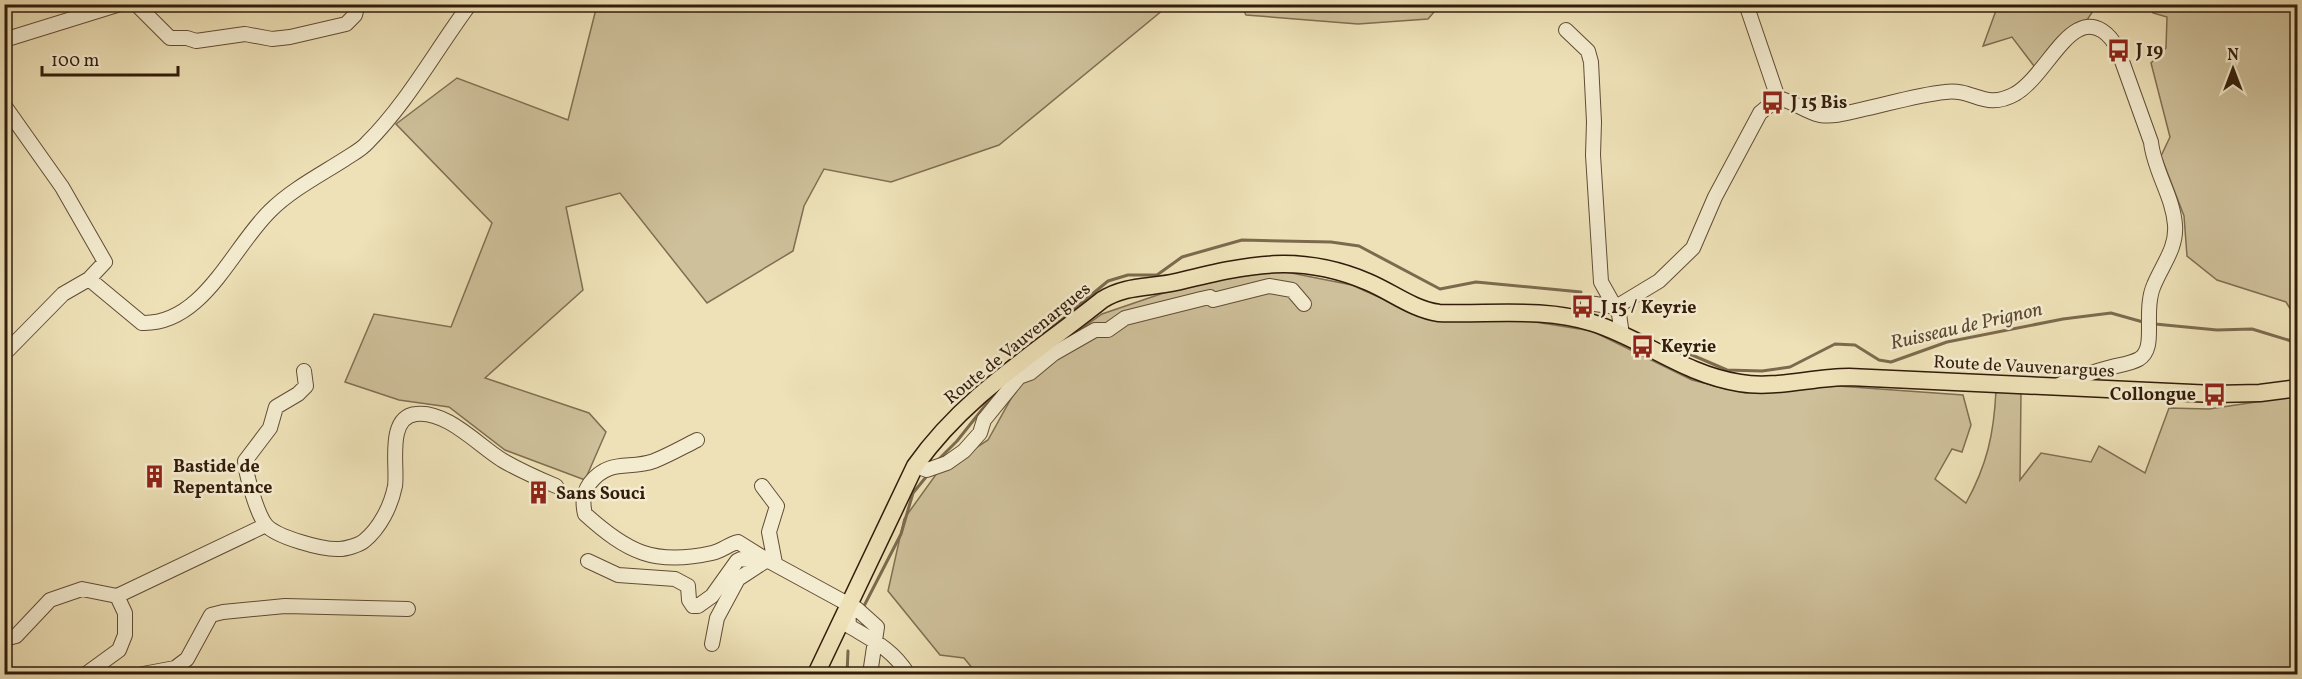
<svg xmlns="http://www.w3.org/2000/svg" width="2302" height="679" font-family="Vollkorn,serif">
<rect width="100%" height="100%" fill="#eee1b7"/>
<filter id="stains"><feTurbulence type="fractalNoise" baseFrequency=".00333" numOctaves="4"/><feColorMatrix values="0 0 0 0 .2 0 0 0 0 .09 0 0 0 0 .02 0 0 0 .5 -.17"/></filter>
<radialGradient id="worn" r=".72"><stop offset=".6" stop-color="#630" stop-opacity="0"/><stop offset="1" stop-color="#630" stop-opacity=".3"/></radialGradient>
<path fill="#cec09a" stroke="#806e52" stroke-width="1.5" d="M 597,5 L 1169,5 L 999,145 L 891,182 L 824,169 L 804,206 L 793,251 L 707,303 L 620,193 L 566,207 L 583,290 L 485,378 L 589,413 L 606,432 L 585,480 L 505,450 L 449,407 L 399,400 L 345,382 L 374,314 L 451,327 L 492,223 L 396,124 L 457,78 L 568,120 Z
M 1336,5 L 1350,7 L 1352,4 L 1440,5 L 1428,19 L 1358,24 L 1246,15 L 1241,5 Z
M 1998,5 L 2097,5 L 2087,20 L 2074,28 L 2037,70 L 2012,37 L 1983,46 Z
M 2151,5 L 2297,5 L 2297,320 L 2286,302 L 2217,280 L 2187,256 L 2184,216 L 2161,156 L 2170,137 L 2151,63 L 2166,48 L 2167,17 L 2153,13 Z
M 1271,269 L 1352,285 L 1425,318 L 1509,318 L 1592,331 L 1692,380 L 1745,393 L 1824,385 L 1963,395 L 1971,425 L 1962,452 L 1952,449 L 1935,479 L 1966,503 C 1987,465 1994,434 1996,390 L 2021,392 L 2020,480 L 2041,453 L 2091,462 L 2099,446 L 2145,473 L 2169,408 L 2209,409 L 2297,396 L 2297,674 L 977,674 L 964,658 L 940,655 L 888,591 L 904,519 L 937,473 L 988,440 L 1029,366 L 1102,314 L 1184,286 Z"/>
<g fill="none" stroke-linecap="round" stroke-linejoin="round">
<path stroke="#7c6a4e" stroke-width="3" d="M 2155,324 L 2217,330 L 2252,329 L 2298,343
M 1044,334 L 1108,281 L 1128,275 L 1157,275 L 1182,257 L 1242,240 L 1331,242 L 1359,246 L 1440,289 L 1476,282 L 1581,292
M 1669,350 L 1678,349 L 1727,370 L 1762,371 L 1790,367 L 1835,344 L 1855,345 L 1879,360 L 1891,362 L 1947,342 L 2063,319 L 2111,313 L 2143,322
M 938,460 L 957,441 L 996,392
M 864,606 L 901,534 L 913,493 L 926,477
M 847,674 L 848,651"/>
<defs>
<path id="minor" d="M 136,4 L 170,38 L 187,38 L 196,41 L 245,34 L 272,39 L 290,37 L 346,24 L 355,15 L 358,4
M 1746,4 L 1778,98
M 1566,30 L 1588,51 L 1591,62 L 1594,122 L 1593,155 L 1601,282 L 1619,314 L 1622,335
M 4,40 L 120,4
M 1778,98 C 1793,101 1806,112 1820,115 C 1834,117 1847,113 1860,110 C 1888,104 1917,95 1945,92 C 1974,88 1984,111 2015,94 C 2039,80 2057,41 2078,30 C 2096,20 2111,35 2118,50 L 2151,142 C 2154,171 2173,196 2175,225 C 2177,248 2162,265 2154,285 C 2148,298 2149,316 2149,330 C 2149,340 2149,353 2139,359 C 2130,364 2118,365 2108,368 C 2090,373 2073,378 2057,386
M 4,105 L 62,187 L 105,262 L 89,279
M 1588,303 L 1616,307 L 1659,281 L 1693,248 L 1715,197 L 1760,113 L 1778,98
M 4,351 L 8,350 L 63,294 L 89,279 L 142,323 C 203,325 232,248 270,211 C 291,190 320,175 345,159 C 352,154 361,150 367,143 C 408,102 435,51 470,4
M 304,371 L 306,386 L 298,394 L 276,407 L 270,428 L 245,461 C 246,475 257,514 266,525 C 276,537 323,550 339,549 C 346,549 359,545 364,541 C 380,528 391,506 395,486 C 398,468 386,417 416,414 C 446,410 478,445 502,460 C 519,470 537,478 556,486
M 697,440 C 683,447 669,455 654,461 C 629,470 610,458 590,483 C 583,493 582,502 585,514 C 627,552 654,566 712,553 C 722,551 729,544 738,542 L 767,560
M 915,466 L 927,470 L 947,463 L 964,451 L 980,433 L 984,420 L 1019,377 L 1030,373 L 1053,354 L 1095,330 L 1108,330 L 1125,318 L 1201,299 L 1210,297 L 1213,300 L 1269,286 L 1292,290 L 1304,304
M 762,486 L 777,506 L 769,532 L 775,563
M 588,561 L 618,575 L 675,579 L 688,586 L 689,600 L 693,606 L 698,606 L 712,596 L 737,561 L 741,559 L 763,562
M 117,596 L 266,525
M 848,607 L 849,626 C 874,641 892,649 908,674
M 4,639 L 16,636 L 50,600 L 82,589 L 117,596 L 125,613 L 125,635 L 119,650 L 86,674
M 712,644 L 717,618 L 738,579 L 767,560 L 857,609 L 877,627 L 870,674
M 143,674 L 175,668 L 187,659 L 211,615 L 223,612 L 285,606 L 408,609"/>
<path id="major" d="M 816,674 L 915,466 C 965,395 1035,354 1102,300 C 1125,285 1150,288 1176,282 C 1247,265 1298,252 1368,282 C 1392,292 1412,309 1439,313 C 1489,315 1544,307 1593,323 C 1644,339 1683,374 1740,383 C 1775,389 1813,377 1849,377 L 2214,394 L 2260,393 L 2298,388"/>
</defs>
<use href="#minor" stroke="#614d35" stroke-width="16"/>
<use href="#major" stroke="#321c0a" stroke-width="19"/>
<use href="#minor" stroke="#f4ecd0" stroke-width="14"/>
<use href="#major" stroke="#eee1b7" stroke-width="16"/>
</g>
<defs>
<symbol id="bus-bare" viewBox="-9 -9 18 18"><path d="M-5-6H5V4H4V6H2V4H-2V6H-4V4H-5ZM-3.5-4V0h7V-4ZM-3.5 1.2v1.5H-2V1.2ZM2 1.2v1.5H3.5V1.2Z" fill="#8f2418" stroke="#f4ecd0" stroke-width="2.5" paint-order="stroke"/></symbol>
<symbol id="building-bare" viewBox="-9 -9 18 18"><path d="M-4-6H4V6H1V3H-1V6H-4ZM-2.5-4.3h1.7v1.8h-1.7ZM.8-4.3h1.7v1.8H.8ZM-2.5-1h1.7V.8h-1.7ZM.8-1h1.7V.8H.8Z" fill="#8f2418" stroke="#f4ecd0" stroke-width="2.5" paint-order="stroke"/></symbol>
</defs>
<g fill-rule="evenodd">
<use href="#bus-bare" x="2102" y="34" width="33" height="33"/>
<use href="#bus-bare" x="1756" y="86" width="33" height="33"/>
<use href="#bus-bare" x="1566" y="290" width="33" height="33"/>
<use href="#bus-bare" x="1626" y="330" width="33" height="33"/>
<use href="#bus-bare" x="2198" y="378" width="33" height="33"/>
<use href="#building-bare" x="138" y="460" width="33" height="33"/>
<use href="#building-bare" x="522" y="476" width="33" height="33"/>
</g>
<g text-anchor="middle" stroke-width="5" stroke-linejoin="round" paint-order="stroke">
<g font-size="18" font-weight="bold" fill="#321c0a" stroke="#f4ecd0" text-anchor="start">
<text x="2136" y="56">J 19</text>
<text x="1791" y="108">J 15 Bis</text>
<text x="1601" y="313">J 15 / Keyrie</text>
<text x="1661" y="352">Keyrie</text>
<text x="2196" y="400" text-anchor="end">Collongue</text>
<text x="173" y="472">Bastide de<tspan x="173" dy="21">Repentance</tspan></text>
<text x="556" y="499">Sans Souci</text>
</g>
<g font-size="18" fill="#321c0a" stroke="#f4ecd0">
<text transform="translate(1017 343) rotate(-39)" y="6">Route de Vauvenargues</text>
<text transform="translate(2024 366) rotate(3)" y="6">Route de Vauvenargues</text>
</g>
<g font-size="20" font-style="italic" fill="#5d4a32" stroke="#f4ecd0">
<text transform="translate(1966 325) rotate(-13)" y="7">Ruisseau de Prignon</text>
</g>
</g>
<rect width="2302" height="679" fill="none" stroke="#eee1b7" stroke-width="24"/>
<rect x="6" y="6" width="2290" height="667" fill="none" stroke="#321c0a" stroke-width="3"/>
<rect x="12" y="12" width="2278" height="655" fill="none" stroke="#321c0a" stroke-width="1.5"/>
<g transform="translate(2233 69)" stroke="#f4ecd0" stroke-width="4.5" paint-order="stroke">
<path d="M0-4.5L10 22L0 15L-10 22Z" fill="#321c0a"/>
<text y="-9" font-size="16" font-weight="bold" text-anchor="middle" fill="#321c0a">N</text>
</g>
<path d="M42 66v9h136v-9" fill="none" stroke="#321c0a" stroke-width="3"/>
<text x="51" y="66" font-size="18" fill="#321c0a" stroke="#f4ecd0" stroke-width="4.5" paint-order="stroke">100 m</text>
<rect width="100%" height="100%" filter="url(#stains)"/>
<rect width="100%" height="100%" fill="url(#worn)"/>
</svg>
